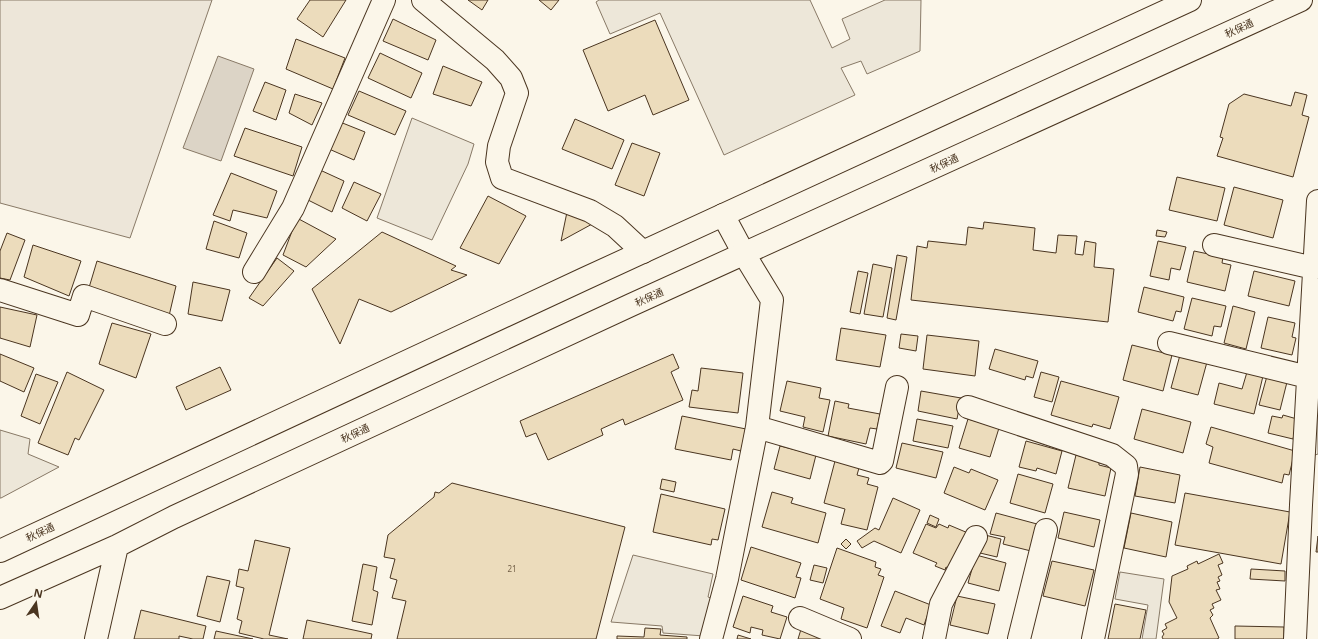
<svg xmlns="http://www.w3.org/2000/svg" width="1318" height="639" font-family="'Noto Sans','Noto Sans JP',sans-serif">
<rect width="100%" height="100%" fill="#fbf6e9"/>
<path fill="#ede6d9" stroke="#887966" d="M 0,0 L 212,0 L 130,238 L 0,203 Z"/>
<path fill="#ede7d9" stroke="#887966" d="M 599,0 L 810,0 L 832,48 L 850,39 L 842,19 L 885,0 L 921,0 L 920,51 L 867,74 L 861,61 L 841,68 L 855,95 L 724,155 L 660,13 L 610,34 L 596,2 Z
M 412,118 L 474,144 L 468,164 L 432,240 L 377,218 Z
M 1315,398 L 1318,398 L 1318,454 L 1312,456 Z
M 0,430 L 30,439 L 28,454 L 59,467 L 1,498 L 0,498 Z
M 633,555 L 713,574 L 708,597 L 714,599 L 704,636 L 663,633 L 662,626 L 611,622 Z
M 1120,572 L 1164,579 L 1156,639 L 1142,639 L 1148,605 L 1115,599 Z"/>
<path fill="#dcd4c6" stroke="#887966" d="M 218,56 L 254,69 L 221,161 L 183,148 Z"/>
<path fill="#ecdcbc" stroke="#4a3520" d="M 310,0 L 346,0 L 323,37 L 297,19 Z
M 468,0 L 488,0 L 482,10 Z
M 539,0 L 559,0 L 551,10 Z
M 393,19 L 436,40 L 428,60 L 383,41 Z
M 655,20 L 689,100 L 653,115 L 645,95 L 608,111 L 583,50 Z
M 296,39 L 345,58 L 333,89 L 286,69 Z
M 380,53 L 422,73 L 411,98 L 368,78 Z
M 443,66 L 482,82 L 471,106 L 433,94 Z
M 265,82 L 286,90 L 276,120 L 253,111 Z
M 359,91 L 406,111 L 395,135 L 348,115 Z
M 1295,92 L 1307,95 L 1302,115 L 1309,117 L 1293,177 L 1217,156 L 1223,138 L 1220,137 L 1229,104 L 1244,94 L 1291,106 Z
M 295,94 L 322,103 L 312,125 L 289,113 Z
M 575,119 L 624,140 L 612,169 L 562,149 Z
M 340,122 L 365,132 L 354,160 L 329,149 Z
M 245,128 L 302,147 L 293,176 L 234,156 Z
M 632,143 L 660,153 L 644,196 L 615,185 Z
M 320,170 L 344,181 L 332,212 L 308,200 Z
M 231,173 L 277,191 L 267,218 L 233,210 L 230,221 L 213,215 Z
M 1177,177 L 1225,188 L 1217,221 L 1169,210 Z
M 354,182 L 381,194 L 367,221 L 342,208 Z
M 1234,187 L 1283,200 L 1273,238 L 1224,225 Z
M 488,196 L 526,216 L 499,264 L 460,248 Z
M 567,212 L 594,223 L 561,241 Z
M 297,218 L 336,239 L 306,267 L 283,255 Z
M 214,221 L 247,233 L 239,258 L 206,249 Z
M 984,222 L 1035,228 L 1033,250 L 1056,253 L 1058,235 L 1077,236 L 1075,254 L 1083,255 L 1085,241 L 1096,243 L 1094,267 L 1114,269 L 1108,322 L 911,300 L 917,246 L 927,248 L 928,241 L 966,245 L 968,227 L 983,229 Z
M 1157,230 L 1167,232 L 1165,237 L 1156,236 Z
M 382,232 L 456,266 L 451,270 L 467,275 L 391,312 L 359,299 L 340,344 L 312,289 Z
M 7,233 L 25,240 L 10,280 L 0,278 L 0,251 Z
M 1158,241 L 1186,247 L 1180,270 L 1171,268 L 1169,280 L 1150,276 Z
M 33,245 L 81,261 L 69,296 L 24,277 Z
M 1194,251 L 1223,257 L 1222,263 L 1231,265 L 1225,291 L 1187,282 Z
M 897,255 L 907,257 L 896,320 L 887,318 Z
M 277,258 L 294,271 L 263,306 L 249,298 Z
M 97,261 L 176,286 L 169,316 L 88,291 Z
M 873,264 L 892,268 L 883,317 L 864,314 Z
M 858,271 L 868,273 L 860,314 L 850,312 Z
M 1254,271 L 1295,281 L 1289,306 L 1248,296 Z
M 193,282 L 230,290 L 222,321 L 188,314 Z
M 1144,287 L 1184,297 L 1181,312 L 1176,311 L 1173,321 L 1138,312 Z
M 1192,298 L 1226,306 L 1221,327 L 1214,326 L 1212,336 L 1184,329 Z
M 1233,306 L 1255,312 L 1246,349 L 1224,343 Z
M 0,307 L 37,315 L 30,347 L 0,338 Z
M 1268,317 L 1295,323 L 1292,337 L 1296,338 L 1292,355 L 1261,348 Z
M 112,323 L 151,334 L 136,378 L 99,364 Z
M 841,328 L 886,335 L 880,367 L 836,360 Z
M 901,334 L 918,336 L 916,351 L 899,348 Z
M 927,335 L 979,341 L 975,376 L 923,369 Z
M 1132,345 L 1172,355 L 1163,391 L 1123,380 Z
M 995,349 L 1038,361 L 1033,378 L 1026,376 L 1025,380 L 989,369 Z
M 0,354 L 34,368 L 24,392 L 0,381 Z
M 673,354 L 679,368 L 671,372 L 683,400 L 625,425 L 623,419 L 601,429 L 603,435 L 548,460 L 536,433 L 526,437 L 520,421 Z
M 1180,355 L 1207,362 L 1198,395 L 1171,388 Z
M 220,367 L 231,390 L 186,410 L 176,387 Z
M 701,368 L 743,373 L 738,413 L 689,407 L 692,390 L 698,391 Z
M 67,372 L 104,390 L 79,440 L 75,438 L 68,455 L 38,443 Z
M 1041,372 L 1059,377 L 1052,402 L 1034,397 Z
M 1247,372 L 1263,376 L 1254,414 L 1214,404 L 1219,383 L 1242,389 Z
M 36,374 L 58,382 L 40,424 L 21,416 Z
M 1267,376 L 1287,382 L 1280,410 L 1259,405 Z
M 787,381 L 821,388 L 819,398 L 830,400 L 823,432 L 803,427 L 805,417 L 780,411 Z
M 1061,381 L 1119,397 L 1110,429 L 1093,424 L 1092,427 L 1051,415 Z
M 921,391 L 961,398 L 957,419 L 918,411 Z
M 835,401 L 849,404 L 848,408 L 880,414 L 877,429 L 870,428 L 866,444 L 828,436 Z
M 1142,409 L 1191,422 L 1183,453 L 1134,439 Z
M 1283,415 L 1297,419 L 1293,439 L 1268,433 L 1272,416 L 1282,418 Z
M 682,416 L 746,429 L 741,451 L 733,449 L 731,460 L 675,449 Z
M 917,419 L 953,426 L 948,448 L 913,441 Z
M 968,419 L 999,428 L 990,457 L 959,448 Z
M 1211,427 L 1295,451 L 1289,475 L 1284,474 L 1282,483 L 1209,463 L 1213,447 L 1206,444 Z
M 1026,441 L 1062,451 L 1056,474 L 1037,468 L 1036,471 L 1019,467 Z
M 902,443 L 943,452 L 936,478 L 896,468 Z
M 780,446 L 816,455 L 810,479 L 774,469 Z
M 1076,455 L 1099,461 L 1099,465 L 1111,468 L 1105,496 L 1068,488 Z
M 835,461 L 859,468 L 857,475 L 869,478 L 867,484 L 878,487 L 867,530 L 841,524 L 845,509 L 824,503 Z
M 954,467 L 969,473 L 971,469 L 998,480 L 985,510 L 944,493 Z
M 1140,467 L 1180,475 L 1175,503 L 1135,496 Z
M 1018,474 L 1053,484 L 1045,513 L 1010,503 Z
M 662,479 L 676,482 L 674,492 L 660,489 Z
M 452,483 L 625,527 L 596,639 L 397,639 L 406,601 L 392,598 L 397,580 L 390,578 L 395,559 L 384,557 L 388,535 L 434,497 L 435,492 L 439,493 Z
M 772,492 L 793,498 L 791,503 L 826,513 L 818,543 L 762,527 Z
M 1185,493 L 1290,512 L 1281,564 L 1175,545 Z
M 661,494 L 725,509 L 718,540 L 712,539 L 711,545 L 653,532 Z
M 893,498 L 920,510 L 901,553 L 874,541 L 862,548 L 857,541 L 875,528 L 879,530 Z
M 1064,512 L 1100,520 L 1094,547 L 1058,538 Z
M 996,513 L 1037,524 L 1031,551 L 1003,544 L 1005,537 L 990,534 Z
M 1131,513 L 1172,522 L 1166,557 L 1124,548 Z
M 930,515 L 939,519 L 936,527 L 927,523 Z
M 926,524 L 936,528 L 939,524 L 948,528 L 949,525 L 968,533 L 952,570 L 946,567 L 945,570 L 935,566 L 937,563 L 913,553 Z
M 985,535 L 1001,539 L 997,557 L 980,553 Z
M 1318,536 L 1318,552 L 1316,552 Z
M 846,539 L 851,544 L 846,549 L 841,544 Z
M 255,540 L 290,548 L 269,635 L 288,639 L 264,639 L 239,633 L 242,621 L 237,619 L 244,588 L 236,586 L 239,569 L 248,571 Z
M 751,547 L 801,563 L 796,577 L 801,578 L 795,598 L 741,580 Z
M 837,548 L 876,562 L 875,567 L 881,569 L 878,575 L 884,577 L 867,628 L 841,619 L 844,608 L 820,599 Z
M 1219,554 L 1223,563 L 1218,565 L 1222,575 L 1218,577 L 1220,581 L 1217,582 L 1220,589 L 1216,590 L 1221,600 L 1212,604 L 1214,608 L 1210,610 L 1213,615 L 1210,618 L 1219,638 L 1217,639 L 1163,639 L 1162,637 L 1164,634 L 1162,631 L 1167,628 L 1165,624 L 1177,618 L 1169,602 L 1172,576 L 1188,569 L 1187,566 L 1197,561 L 1198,564 Z
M 976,555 L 1006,563 L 999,591 L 968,583 Z
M 1052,561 L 1094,570 L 1085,606 L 1043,596 Z
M 363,564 L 377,567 L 373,590 L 378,592 L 372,625 L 352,621 Z
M 814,565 L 827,568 L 823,583 L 810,580 Z
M 1251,569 L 1285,571 L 1285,581 L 1250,579 Z
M 207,576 L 230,581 L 220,622 L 197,616 Z
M 895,591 L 931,605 L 924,625 L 906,618 L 900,633 L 881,626 Z
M 743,596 L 773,606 L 771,612 L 787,617 L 780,639 L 762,635 L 763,630 L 751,627 L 750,633 L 733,627 Z
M 957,596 L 995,604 L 988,634 L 950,625 Z
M 1115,604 L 1146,610 L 1140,639 L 1108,639 Z
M 141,610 L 206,626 L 203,639 L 193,639 L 179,636 L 179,639 L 134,639 Z
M 307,620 L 372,634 L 371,639 L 303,639 Z
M 802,626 L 830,639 L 798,639 Z
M 1235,626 L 1284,627 L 1284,639 L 1235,639 Z
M 645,628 L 661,629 L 660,635 L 687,637 L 687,639 L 617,639 L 617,636 L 644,637 Z
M 216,631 L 253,639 L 214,639 Z
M 738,635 L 751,639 L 737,639 Z"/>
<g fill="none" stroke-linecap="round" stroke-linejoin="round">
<defs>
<path id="street" d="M 423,0 L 495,60 L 511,78 L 517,93 L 499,146 L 497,162 L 502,178 L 590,211 L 615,226 L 643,252
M 1214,245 L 1314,268
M 254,272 L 293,208 L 384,0
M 0,290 L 78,315 L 84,296 L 165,324
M 1169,343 L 1308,377
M 968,407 L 1112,455 L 1126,466 L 1127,474 L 1093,639
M 757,427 L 880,463 L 882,461 L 897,387
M 800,618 L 850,639
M 711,639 L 727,579 L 757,427 L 772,300 L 744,254 L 723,215
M 934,639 L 941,604 L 976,537
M 1019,639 L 1046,530
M 1295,639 L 1301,505 L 1318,201"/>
<path id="highway" d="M 0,551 L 584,279 L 1190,0
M 0,598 L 117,546 L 174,517 L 631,305 L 1301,0
M 96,639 L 117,546"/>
</defs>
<use href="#street" stroke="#4a3520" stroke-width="24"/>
<use href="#highway" stroke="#4a3520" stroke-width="24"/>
<use href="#street" stroke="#fbf6e9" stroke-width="22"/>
<use href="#highway" stroke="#fbf6e9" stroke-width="22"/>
</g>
<g text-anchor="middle" stroke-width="3" stroke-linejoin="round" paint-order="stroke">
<g font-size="8" fill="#725f47">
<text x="512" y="572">21</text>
</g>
<g font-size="10" fill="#4a3520" stroke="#fbf6e9">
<text transform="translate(1239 28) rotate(-25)" y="4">秋保通</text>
<text transform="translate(944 163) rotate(-25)" y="4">秋保通</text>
<text transform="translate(649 297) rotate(-24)" y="4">秋保通</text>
<text transform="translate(355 433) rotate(-25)" y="4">秋保通</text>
<text transform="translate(40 532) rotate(-25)" y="4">秋保通</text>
</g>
</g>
<g transform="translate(36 603) rotate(13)" stroke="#fbf6e9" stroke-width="3" paint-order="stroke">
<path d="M0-3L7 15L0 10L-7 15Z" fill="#4a3520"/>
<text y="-6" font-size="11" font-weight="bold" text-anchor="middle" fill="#4a3520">N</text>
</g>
</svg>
